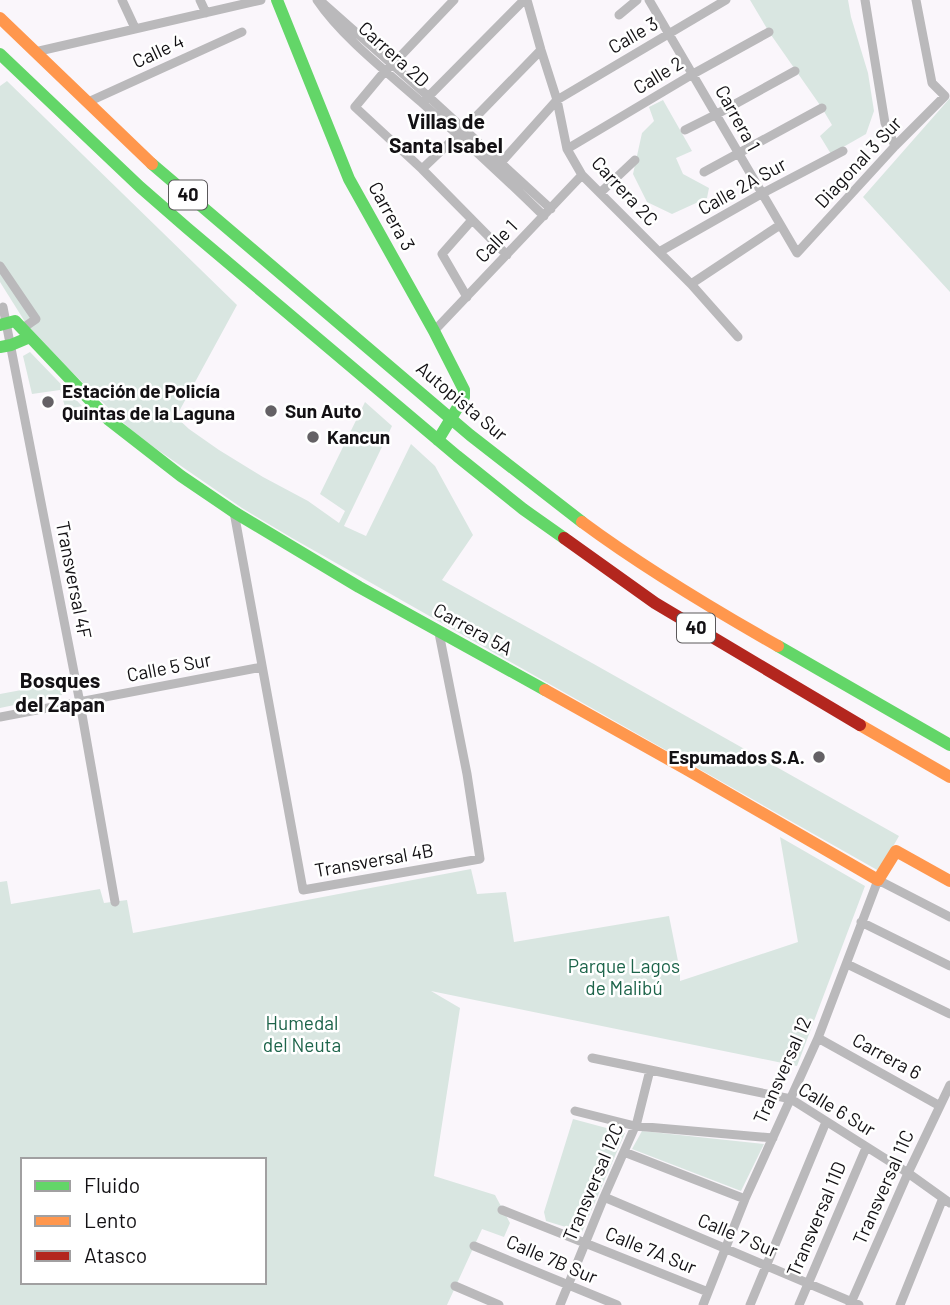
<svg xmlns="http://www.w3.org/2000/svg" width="950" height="1305" font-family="Barlow,sans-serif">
<rect width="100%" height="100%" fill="#faf6fb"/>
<path fill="#d9e6e1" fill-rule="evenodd" d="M 750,0 L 848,0 L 851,17 L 868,73 L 874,111 L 866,134 L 831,154 L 820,136 L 832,125 L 822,108 L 769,32 Z
M 7,81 L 237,305 L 176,417 L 189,429 L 219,450 L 263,477 L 308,501 L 339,523 L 345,511 L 320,494 L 365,402 L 392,426 L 344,526 L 366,536 L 411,444 L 435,466 L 473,535 L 442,580 L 592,663 L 899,836 L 879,871 L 292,538 L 242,508 L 136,435 L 32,333 L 0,282 L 0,86 Z
M 950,98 L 950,292 L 863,197 Z
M 663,100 L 692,151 L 676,158 L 683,174 L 709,188 L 707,198 L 672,214 L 647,202 L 633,174 L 642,133 L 654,121 L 649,107 Z
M 30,352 L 82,406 L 66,410 L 60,390 L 32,394 L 23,356 Z
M 59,683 L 62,695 L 0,708 L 0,694 Z
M 780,837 L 865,886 L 797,1066 L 431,991 L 460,1008 L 434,1176 L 495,1195 L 510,1223 L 504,1237 L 482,1229 L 447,1305 L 0,1305 L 0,882 L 7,881 L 11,904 L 100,889 L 104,903 L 127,900 L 133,933 L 471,869 L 477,894 L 506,892 L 514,942 L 669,916 L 680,971 L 680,981 L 798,942 ZM 23,1160 L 264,1160 L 264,1282 L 23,1282 Z
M 573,1119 L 625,1133 L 582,1232 L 546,1221 L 544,1212 Z
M 642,1131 L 764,1144 L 741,1191 L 632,1149 Z"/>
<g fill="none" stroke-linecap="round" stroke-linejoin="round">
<path stroke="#bab9bb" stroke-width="9" d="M 122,0 L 135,28
M 200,0 L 206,13
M 317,0 C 342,37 387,72 421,102 C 463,139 504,177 544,216
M 454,0 L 393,64 L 385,71 L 355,107 L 422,169 L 507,255
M 527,0 L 541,50 L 557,100 L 567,149 L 582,175 L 691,284 L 738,337
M 649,0 L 797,253 L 895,146 L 945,96 L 932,83 L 916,0
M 865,0 L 885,123 L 895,146
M 324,4 L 429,97 L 551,209
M 619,15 L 637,0
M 35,52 L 261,0
M 426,99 L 524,0
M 88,102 L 242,32
M 685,130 L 717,114 L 795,71
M 567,149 L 693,74 L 769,32
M 498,166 L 557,100 L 726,0
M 422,169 L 464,129 L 541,50
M 704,172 L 822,108
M 600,193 L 635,160
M 659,252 L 761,194 L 843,151
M 0,266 L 36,319 L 23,328
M 691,284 L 780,225
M 467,297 L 442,254 L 472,220
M 3,307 L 80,703 L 115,902
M 434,331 L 582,175
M 234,512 L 303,890 L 480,859 L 467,774 L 439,633
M 0,717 L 262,667
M 861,922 L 950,966
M 847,964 L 950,1014
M 818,1038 L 940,1106
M 592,1058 L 791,1099 L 908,1173 L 950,1203
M 575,1111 L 635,1126 L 773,1138
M 624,1152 L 745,1199
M 604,1197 L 859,1305
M 502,1210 L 708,1292
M 474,1246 L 617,1305
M 455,1286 L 499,1305
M 560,1305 L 604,1197 L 637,1122 L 650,1070
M 703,1305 L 745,1199 L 818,1038 L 878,880 L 950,917
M 750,1305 L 826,1122
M 799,1305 L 866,1148
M 850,1305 L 908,1173 L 950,1085
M 900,1305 L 943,1198"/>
<path stroke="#63d668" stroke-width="12" d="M 277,0 L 349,179 L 434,331 L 464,390 L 464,397 L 438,440
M 0,54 L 140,187 L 187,228 L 457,456 L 523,509 L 564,538
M 152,164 L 470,435 L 582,522
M 0,325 L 15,321 L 109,420 L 181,476 L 234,512 L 359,587 L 545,690
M 0,347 L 11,345 L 30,337
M 778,646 L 950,745"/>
<path stroke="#ff974d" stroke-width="12" d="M 0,18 L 152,164
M 582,522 C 644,568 711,608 778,646
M 545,690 L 686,769 L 878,880 L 896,851 L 950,881
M 860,725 L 950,777"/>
<path stroke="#b3261e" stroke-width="12" d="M 564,538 L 655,603 L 860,725"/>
</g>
<g fill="#646165" stroke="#fff" stroke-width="2.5">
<circle cx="48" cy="402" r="7"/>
<circle cx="271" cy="411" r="7"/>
<circle cx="313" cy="437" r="7"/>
<circle cx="819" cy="757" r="7"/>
</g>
<g text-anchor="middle" stroke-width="5" stroke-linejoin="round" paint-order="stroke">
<g fill="#fff" stroke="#5a585a" stroke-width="2">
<rect x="169" y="180.5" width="38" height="29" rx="5"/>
<rect x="677" y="613.5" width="38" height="29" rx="5"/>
</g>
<g font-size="18" font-weight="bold" fill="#131114">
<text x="188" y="201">40</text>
<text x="696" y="634">40</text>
</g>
<g font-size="19" fill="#131114" stroke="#fff">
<text transform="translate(633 35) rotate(-30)" y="7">Calle 3</text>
<text transform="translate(158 51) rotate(-25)" y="7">Calle 4</text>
<text transform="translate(394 54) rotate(42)" y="7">Carrera 2D</text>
<text transform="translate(658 75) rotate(-31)" y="7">Calle 2</text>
<text transform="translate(738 118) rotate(61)" y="7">Carrera 1</text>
<text transform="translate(858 162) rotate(-47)" y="7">Diagonal 3 Sur</text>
<text transform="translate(742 186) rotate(-29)" y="7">Calle 2A Sur</text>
<text transform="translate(625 191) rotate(47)" y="7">Carrera 2C</text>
<text transform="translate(392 216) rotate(61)" y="7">Carrera 3</text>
<text transform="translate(496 241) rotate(-46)" y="7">Calle 1</text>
<text transform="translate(462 401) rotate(40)" y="7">Autopista Sur</text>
<text transform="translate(74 580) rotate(79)" y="7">Transversal 4F</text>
<text transform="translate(473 629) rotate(29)" y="7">Carrera 5A</text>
<text transform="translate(169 667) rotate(-11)" y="7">Calle 5 Sur</text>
<text transform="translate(374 860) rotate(-10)" y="7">Transversal 4B</text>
<text transform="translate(887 1056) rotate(29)" y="7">Carrera 6</text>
<text transform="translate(782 1070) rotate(-66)" y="7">Transversal 12</text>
<text transform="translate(837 1109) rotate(31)" y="7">Calle 6 Sur</text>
<text transform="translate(593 1182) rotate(-67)" y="7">Transversal 12C</text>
<text transform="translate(883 1187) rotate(-66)" y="7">Transversal 11C</text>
<text transform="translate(816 1219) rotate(-67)" y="7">Transversal 11D</text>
<text transform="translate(738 1235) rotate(23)" y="7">Calle 7 Sur</text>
<text transform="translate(651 1250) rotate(22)" y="7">Calle 7A Sur</text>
<text transform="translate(552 1259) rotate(23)" y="7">Calle 7B Sur</text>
</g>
<g font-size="19" font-weight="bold" fill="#131114" stroke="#fff" text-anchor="start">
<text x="62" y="398">Estación de Policía<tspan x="62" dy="22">Quintas de la Laguna</tspan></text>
<text x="285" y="418">Sun Auto</text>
<text x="327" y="444">Kancun</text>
<text x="805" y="764" text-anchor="end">Espumados S.A.</text>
</g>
<g font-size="19" fill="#1d644a" stroke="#fff">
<text x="624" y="973">Parque Lagos<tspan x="624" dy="22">de Malibú</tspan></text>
<text x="302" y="1030">Humedal<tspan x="302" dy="22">del Neuta</tspan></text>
</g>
<g font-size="21" font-weight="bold" fill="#131114" stroke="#fff">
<text x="446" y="129">Villas de<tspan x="446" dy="24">Santa Isabel</tspan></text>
<text x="60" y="688">Bosques<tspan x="60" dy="24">del Zapan</tspan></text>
</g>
</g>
<rect x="21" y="1158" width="245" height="126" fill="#ffffff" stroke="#a1a0a1" stroke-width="2"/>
<rect x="35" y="1181" width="35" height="10" fill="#63d668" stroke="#a1a0a1" stroke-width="2"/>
<text x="84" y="1193" font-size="21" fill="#131114">Fluido</text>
<rect x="35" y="1216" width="35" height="10" fill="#ff974d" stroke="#a1a0a1" stroke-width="2"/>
<text x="84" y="1228" font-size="21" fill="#131114">Lento</text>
<rect x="35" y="1251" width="35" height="10" fill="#b3261e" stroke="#a1a0a1" stroke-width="2"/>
<text x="84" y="1263" font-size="21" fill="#131114">Atasco</text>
</svg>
